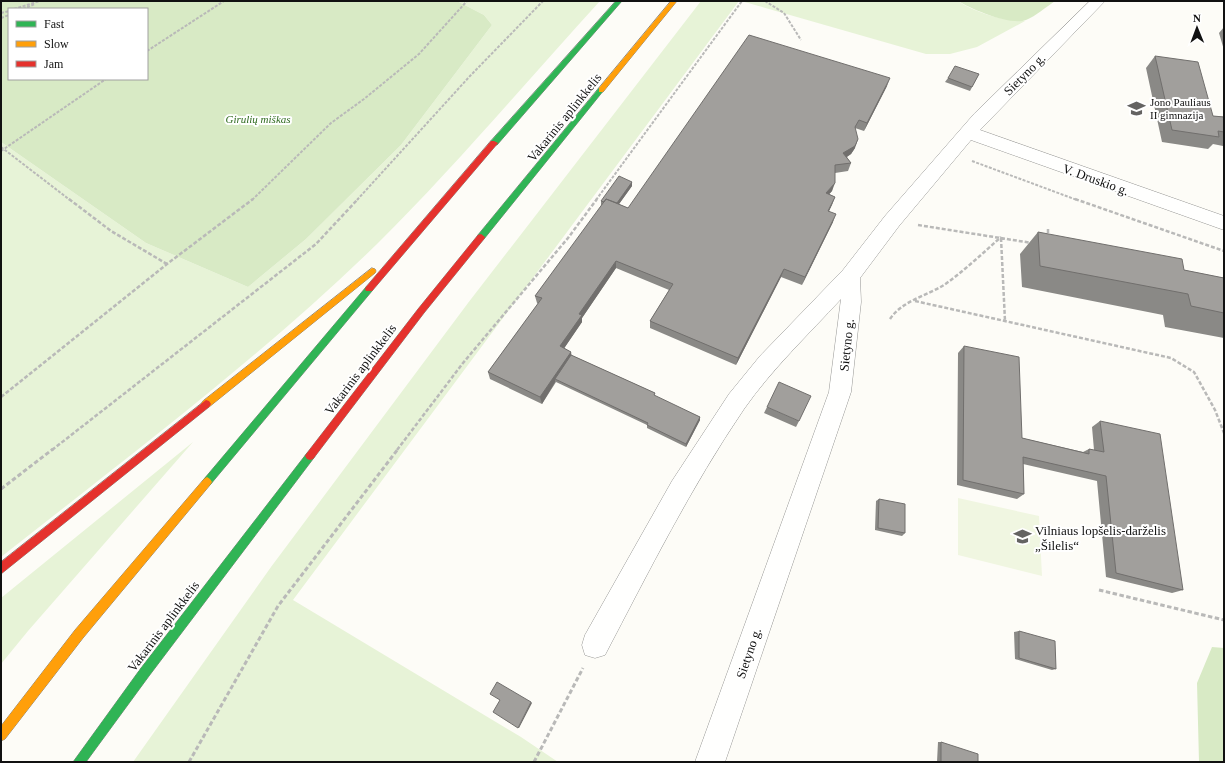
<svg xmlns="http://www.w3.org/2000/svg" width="1225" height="763" font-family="'Times New Roman',serif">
<rect width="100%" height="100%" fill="#fdfcf7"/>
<path fill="#e7f3d7" d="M 457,1 L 600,1 C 526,82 455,167 377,244 C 260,358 129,456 1,557 L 1,142 L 146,243 L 248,287 L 306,239 L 401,145 L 492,25 L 484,15 Z
M 701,1 L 739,1 L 293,600 L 521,737 L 558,762 L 133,762 L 271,567 L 468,303 Z
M 741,1 L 958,1 C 978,14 1001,20 1025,21 L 977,47 L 950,54 L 926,54 Z
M 193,442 L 28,631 L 1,664 L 1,598 Z"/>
<path fill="#d8eac5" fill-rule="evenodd" d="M 1,1 L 457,1 L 484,15 L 492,25 L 401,145 L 306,239 L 248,287 L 146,243 L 1,142 ZM 9,9 L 147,9 L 147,79 L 9,79 Z
M 958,1 L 1055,1 C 1046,7 1036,16 1026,20 C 1011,26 971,9 958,1 Z
M 1212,647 L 1224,648 L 1224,762 L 1199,762 L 1197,683 Z"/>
<path fill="#f0f6e1" d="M 958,498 L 1039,516 L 1042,576 L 958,555 Z"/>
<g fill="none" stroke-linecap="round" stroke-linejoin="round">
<defs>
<path id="street" d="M 1090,1 L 1105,1 L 980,130 L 1224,216 L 1224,230 L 971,140 L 899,226 L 860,278 L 861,302 L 851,392 L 725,762 L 695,762 L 829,392 L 841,299 C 808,335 772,369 744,409 C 691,487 649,571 605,655 L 595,658 L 585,655 L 582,645 L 585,635 L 672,481 L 729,394 L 760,356 L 843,270 L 885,216 L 974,114 Z"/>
<path id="fast" d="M 616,1 L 622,1 L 497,145 L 491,145 L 491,141 Z
M 599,88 L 603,88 L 604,90 L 484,239 L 478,239 L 477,237 L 478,235 Z
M 369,286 L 372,287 L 373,289 L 372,291 L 210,485 L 207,487 L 204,485 L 202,482 L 204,479 L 366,287 Z
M 310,452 L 313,453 L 315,456 L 313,459 L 149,676 L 86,762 L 73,762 L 141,668 L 307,453 Z"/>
<path id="slow" d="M 671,1 L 677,1 L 603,92 L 599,92 L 599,88 Z
M 372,268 L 375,269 L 376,271 L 375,273 L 209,407 L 206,408 L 203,407 L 201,404 L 203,401 Z
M 207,477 L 210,479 L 212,482 L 210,485 L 83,638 L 5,739 L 1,741 L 1,726 L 75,630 L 204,479 Z"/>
<path id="jam" d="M 491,141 L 494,141 L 498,143 L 372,291 L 366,291 L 365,289 L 366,287 Z
M 481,234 L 485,237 L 484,239 L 424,313 L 313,459 L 310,460 L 307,459 L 305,456 L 307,453 L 418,309 L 478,235 Z
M 206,400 L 209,401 L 211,404 L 209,407 L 1,574 L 1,562 Z"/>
</defs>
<use href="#street" stroke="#979795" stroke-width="1"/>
<use href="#fast" stroke="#858482" stroke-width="1"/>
<use href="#slow" stroke="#858482" stroke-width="1"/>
<use href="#jam" stroke="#858482" stroke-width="1"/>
<path stroke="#b9b9b8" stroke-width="2" stroke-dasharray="3 1.5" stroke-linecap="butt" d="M 765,1 L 784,13 L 801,40
M 14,9 L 40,1
M 23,9 L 35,4
M 1,13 L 9,11
M 1,18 L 9,15
M 147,51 L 224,1
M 1,147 L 70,200
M 1,151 L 106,79
M 972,161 L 1077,200
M 252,200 L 331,123 L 364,99 L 419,54 L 467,1
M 357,200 L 470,76 L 543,1
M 596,200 L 742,1"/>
<path stroke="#b9b9b8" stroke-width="2.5" stroke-dasharray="4 2" stroke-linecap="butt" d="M 69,199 L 111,231 L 167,264
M 1075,199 L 1224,251
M 918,225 L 1032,243
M 1048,229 L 1048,236
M 1001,238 L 1005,321
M 915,301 L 1171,358 L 1194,372 L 1215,410 L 1224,433
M 890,319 C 902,301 926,296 944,285 C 964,271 983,253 1001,237
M 1,397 L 167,264 L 253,199
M 52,450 L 316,244 L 358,199
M 397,450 L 463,363 L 568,238 L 597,199"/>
<path stroke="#b9b9b8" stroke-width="3" stroke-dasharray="4.5 2.5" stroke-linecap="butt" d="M 1,489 L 53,449
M 1099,590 L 1224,620
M 189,762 L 278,606 L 398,449
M 534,762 L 583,668"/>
<use href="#street" fill="#fffffe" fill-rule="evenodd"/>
<use href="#fast" fill="#30b455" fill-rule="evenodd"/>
<use href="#slow" fill="#ff9f0a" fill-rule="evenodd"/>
<use href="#jam" fill="#e5322d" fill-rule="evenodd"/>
</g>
<path fill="#8a8986" d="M 1224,27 L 1224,50 L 1219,33 Z
M 1155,56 L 1213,116 L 1224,117 L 1224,150 L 1223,146 L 1213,144 L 1208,149 L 1162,142 L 1146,68 Z
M 979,74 L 970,91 L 945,82 L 948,78 Z
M 887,86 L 864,131 L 855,128 L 855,148 L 851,154 L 847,157 L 851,163 L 848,171 L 835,173 L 832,191 L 829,194 L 835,197 L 829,211 L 833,222 L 802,285 L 781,277 L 736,365 L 650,328 L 650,321 L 669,290 L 616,268 L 582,318 L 582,322 L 564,348 L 571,352 L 571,355 L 655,393 L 654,396 L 700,417 L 700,420 L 686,447 L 647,428 L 647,425 L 556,382 L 542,404 L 490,379 L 488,372 L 538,304 L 537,303 L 535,296 L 602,206 L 601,205 L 601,201 L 632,182 L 632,186 L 619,204 L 628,208 Z
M 1038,232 L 1184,270 L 1224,278 L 1224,338 L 1165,327 L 1163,315 L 1022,287 L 1020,254 Z
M 964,346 L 1022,438 L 1083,452 L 1089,449 L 1094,450 L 1092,427 L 1100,421 L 1183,590 L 1172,593 L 1106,577 L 1097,481 L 1023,464 L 1024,494 L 1017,499 L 957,485 L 958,353 Z
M 767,407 L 799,421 L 796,427 L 764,413 Z
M 879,499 L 905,533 L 902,536 L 875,530 L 876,501 Z
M 1019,631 L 1056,669 L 1052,670 L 1015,659 L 1014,632 Z
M 938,742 L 941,742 L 978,762 L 937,762 Z"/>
<path fill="#716f6d" d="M 890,78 L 887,86 L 864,131 L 867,123 Z
M 858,139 L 855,148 L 851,154 L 840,161 L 843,153 Z
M 632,182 L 632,186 L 614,211 L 614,206 Z
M 835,183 L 832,191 L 823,201 L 826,193 Z
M 835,197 L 832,205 L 825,219 L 828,211 Z
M 836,214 L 833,222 L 802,285 L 805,277 Z
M 616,261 L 616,268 L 582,318 L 582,322 L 561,353 L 560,346 L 579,314 Z
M 784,269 L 781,277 L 736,365 L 738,358 Z
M 571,352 L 572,358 L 555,379 L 555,382 L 542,404 L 540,397 Z
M 700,417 L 700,420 L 686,447 L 686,444 Z
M 531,702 L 532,703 L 519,728 L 518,728 Z"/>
<path fill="#a19f9c" stroke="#716f6d" d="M 749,35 L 890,78 L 867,123 L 859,120 L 855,127 L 858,139 L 855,146 L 843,153 L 851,163 L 835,165 L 835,183 L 826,193 L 835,197 L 828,211 L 836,214 L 805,277 L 784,269 L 738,358 L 650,321 L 673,284 L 616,261 L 579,314 L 582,315 L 560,346 L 571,352 L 540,397 L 488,372 L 542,298 L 535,296 L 606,199 L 628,208 Z
M 1155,56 L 1198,62 L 1213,116 L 1224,117 L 1224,132 L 1218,131 L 1219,137 L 1172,130 Z
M 955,66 L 979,74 L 972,87 L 948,78 Z
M 619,176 L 632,182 L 617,203 L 606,199 L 604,202 L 601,201 Z
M 1038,232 L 1182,259 L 1184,270 L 1224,278 L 1224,313 L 1191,306 L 1188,294 L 1040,266 Z
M 964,346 L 1019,357 L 1022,438 L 1089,454 L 1089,449 L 1104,452 L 1100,421 L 1160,434 L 1183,590 L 1116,573 L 1106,476 L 1023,457 L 1024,494 L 963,480 Z
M 571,355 L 655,393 L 654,395 L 700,417 L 686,444 L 647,425 L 648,423 L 555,379 Z
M 779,382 L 811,396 L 799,421 L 767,407 Z
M 879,499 L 905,504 L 905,533 L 878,528 Z
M 1019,631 L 1055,641 L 1056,669 L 1019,658 Z
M 497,682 L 531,702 L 518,728 L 493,712 L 500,700 L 490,694 Z
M 941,742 L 978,754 L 978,762 L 941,762 Z"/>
<defs>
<symbol id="school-bare" viewBox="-9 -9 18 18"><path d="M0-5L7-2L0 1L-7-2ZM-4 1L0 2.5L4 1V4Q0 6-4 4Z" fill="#646362" stroke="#fff" stroke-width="2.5" paint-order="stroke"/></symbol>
</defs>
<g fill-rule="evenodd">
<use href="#school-bare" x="1124" y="96" width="25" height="25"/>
<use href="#school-bare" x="1010" y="524" width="25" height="25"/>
</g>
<g text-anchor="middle" stroke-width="4" stroke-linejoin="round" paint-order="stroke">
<g font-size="11" fill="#111" stroke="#fff" text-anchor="start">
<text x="1150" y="106">Jono Pauliaus<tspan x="1150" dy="13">II gimnazija</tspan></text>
</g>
<g font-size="11" font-style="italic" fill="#2f6b1f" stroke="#fff">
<text x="258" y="123">Girulių miškas</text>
</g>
<g font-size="13" fill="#111" stroke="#fff">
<text transform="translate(1024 74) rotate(-45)" y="5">Sietyno g.</text>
<text transform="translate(564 117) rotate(-51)" y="5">Vakarinis aplinkkelis</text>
<text transform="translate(1096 179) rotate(20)" y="5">V. Druskio g.</text>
<text transform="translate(846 345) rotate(-84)" y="5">Sietyno g.</text>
<text transform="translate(360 369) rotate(-53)" y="5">Vakarinis aplinkkelis</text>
<text transform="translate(163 626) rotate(-53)" y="5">Vakarinis aplinkkelis</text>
<text transform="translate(748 653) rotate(-71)" y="5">Sietyno g.</text>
</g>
<g font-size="13" fill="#111" stroke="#fff" text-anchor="start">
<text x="1035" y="535">Vilniaus lopšelis-darželis<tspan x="1035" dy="15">„Šilelis“</tspan></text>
</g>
</g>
<rect width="1225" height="763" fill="none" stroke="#111111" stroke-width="4"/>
<rect x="8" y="8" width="140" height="72" fill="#ffffff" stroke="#a0a0a0"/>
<rect x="16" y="21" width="20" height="6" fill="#30b455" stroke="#a0a0a0"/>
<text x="44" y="28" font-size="12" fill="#111111">Fast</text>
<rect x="16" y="41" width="20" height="6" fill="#ff9f0a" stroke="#a0a0a0"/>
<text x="44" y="48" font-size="12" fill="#111111">Slow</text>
<rect x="16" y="61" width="20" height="6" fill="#e5322d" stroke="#a0a0a0"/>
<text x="44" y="68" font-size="12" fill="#111111">Jam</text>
<g transform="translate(1197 28) rotate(359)" stroke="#ffffff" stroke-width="3" paint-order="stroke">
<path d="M0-3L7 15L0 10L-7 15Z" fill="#111111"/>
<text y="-6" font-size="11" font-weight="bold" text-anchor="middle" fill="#111111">N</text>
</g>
</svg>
